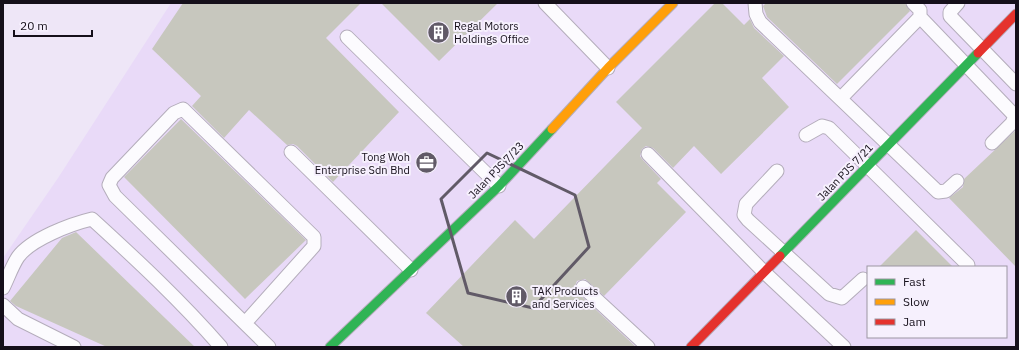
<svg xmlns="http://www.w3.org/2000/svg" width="1019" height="350" font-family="'IBM Plex Sans',sans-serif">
<rect width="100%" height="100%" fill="#eee6f7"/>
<path fill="#e9daf8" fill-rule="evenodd" d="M 171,3 L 1016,3 L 1016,347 L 3,347 L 3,258 L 58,178 ZM 868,267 L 1006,267 L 1006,337 L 868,337 Z"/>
<path fill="#c7c7be" d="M 183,3 L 361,3 L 326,38 L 399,112 L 333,182 L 297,146 L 293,144 L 287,145 L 249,110 L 224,138 L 192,106 L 201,96 L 152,49 Z
M 381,3 L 498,3 L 439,61 Z
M 715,3 L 722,3 L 744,25 L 750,19 L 754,28 L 784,56 L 762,78 L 789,107 L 721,174 L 694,146 L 673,168 L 653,148 L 646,146 L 642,149 L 640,156 L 642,159 L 661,179 L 657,183 L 686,212 L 604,296 L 585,279 L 577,281 L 575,286 L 578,293 L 636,347 L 464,347 L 426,313 L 515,220 L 534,239 L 642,128 L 616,102 Z
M 766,3 L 905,3 L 910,11 L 837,84 L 767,17 L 763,6 Z
M 181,119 L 306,240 L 245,299 L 124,177 Z
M 1016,130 L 1016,267 L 949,198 L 963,187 L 964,179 Z
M 916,230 L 953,267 L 879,267 Z
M 76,232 L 195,347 L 107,347 L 16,306 L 10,301 L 62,238 Z"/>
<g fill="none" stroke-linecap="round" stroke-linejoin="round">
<defs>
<path id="lane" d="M 545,3 L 608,68
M 755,3 L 756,14 L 760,22 L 938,192 L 946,191 L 957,181
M 958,3 L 950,12 L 950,16 L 1016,84
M 920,17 L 1015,116 L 1012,123 L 992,143
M 347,37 L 499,186
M 841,98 L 920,17 L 920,10 L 913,3
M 806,135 L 822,126 L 829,128 L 968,265
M 291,152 L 411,270
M 648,154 L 764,272 L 844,347
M 777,171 L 746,204 L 744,215 L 748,220 L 829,294 L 842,298 L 863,279
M 583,287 L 648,347
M 3,288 C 8,278 12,266 18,257 C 31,239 71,224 92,219 C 137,260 181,301 221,347
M 3,305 L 18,319 L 74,347
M 245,323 L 314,246 L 314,237 L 183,109 L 174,113 L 112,178 L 109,185 L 115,196 L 269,347"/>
<path id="fast" d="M 780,256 L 978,53
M 330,347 L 499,186 L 552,129"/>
<path id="slow" d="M 552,129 L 608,68 L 673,3"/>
<path id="jam" d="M 978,53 L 1016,14
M 691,347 L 780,256"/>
</defs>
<use href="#lane" stroke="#b4adbb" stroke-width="15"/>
<use href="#fast" stroke="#b4adbb" stroke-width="11"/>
<use href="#slow" stroke="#b4adbb" stroke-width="11"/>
<use href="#jam" stroke="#b4adbb" stroke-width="11"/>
<use href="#lane" stroke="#fcfbfe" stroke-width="13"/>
<use href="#fast" stroke="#30b455" stroke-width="9"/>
<use href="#slow" stroke="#ff9f0a" stroke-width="9"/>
<use href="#jam" stroke="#e5322d" stroke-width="9"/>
</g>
<path fill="none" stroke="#615a67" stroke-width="3" stroke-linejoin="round" d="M 487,153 L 575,195 L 589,247 L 533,308 L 468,293 L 441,199 Z"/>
<defs>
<symbol id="building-disc" viewBox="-11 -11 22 22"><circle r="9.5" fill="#615a67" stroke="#f6f0fd"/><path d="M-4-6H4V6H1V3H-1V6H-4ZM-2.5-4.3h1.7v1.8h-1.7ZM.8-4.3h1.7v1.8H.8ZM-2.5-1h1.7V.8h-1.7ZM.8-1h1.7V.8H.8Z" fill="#fff"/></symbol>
<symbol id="office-disc" viewBox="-11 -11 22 22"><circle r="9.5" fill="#615a67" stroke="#f6f0fd"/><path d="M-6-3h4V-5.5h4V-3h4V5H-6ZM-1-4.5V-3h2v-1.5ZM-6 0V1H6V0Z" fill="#fff"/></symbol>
</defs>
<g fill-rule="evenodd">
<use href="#building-disc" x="426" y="20" width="25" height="25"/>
<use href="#office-disc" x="414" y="150" width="25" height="25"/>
<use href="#building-disc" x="504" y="284" width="25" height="25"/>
</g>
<g text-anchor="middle" stroke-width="4" stroke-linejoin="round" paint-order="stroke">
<g font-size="11" fill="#150f1a" stroke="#f6f0fd" text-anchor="start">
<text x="454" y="30">Regal Motors<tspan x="454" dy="13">Holdings Office</tspan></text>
<text x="410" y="161" text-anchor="end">Tong Woh<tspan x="410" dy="13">Enterprise Sdn Bhd</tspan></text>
<text x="532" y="295">TAK Products<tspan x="532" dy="13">and Services</tspan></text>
</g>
<g font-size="11" fill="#150f1a" stroke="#f6f0fd">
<text transform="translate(496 170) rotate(-46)" y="4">Jalan PJS 7/23</text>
<text transform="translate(845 172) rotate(-46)" y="4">Jalan PJS 7/21</text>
</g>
</g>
<rect width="1019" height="350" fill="none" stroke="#150f1a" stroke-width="8"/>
<rect x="867" y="266" width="140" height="72" fill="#f6f0fd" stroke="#9c96a2"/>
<rect x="875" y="279" width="20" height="6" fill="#30b455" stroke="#9c96a2"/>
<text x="903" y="286" font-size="12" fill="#150f1a">Fast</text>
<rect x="875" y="299" width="20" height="6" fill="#ff9f0a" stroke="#9c96a2"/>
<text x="903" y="306" font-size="12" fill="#150f1a">Slow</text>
<rect x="875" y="319" width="20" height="6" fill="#e5322d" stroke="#9c96a2"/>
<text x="903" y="326" font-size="12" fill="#150f1a">Jam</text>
<path d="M14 30v6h78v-6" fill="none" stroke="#150f1a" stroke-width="2"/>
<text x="20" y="30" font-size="12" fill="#150f1a" stroke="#f6f0fd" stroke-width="3" paint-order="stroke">20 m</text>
</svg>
